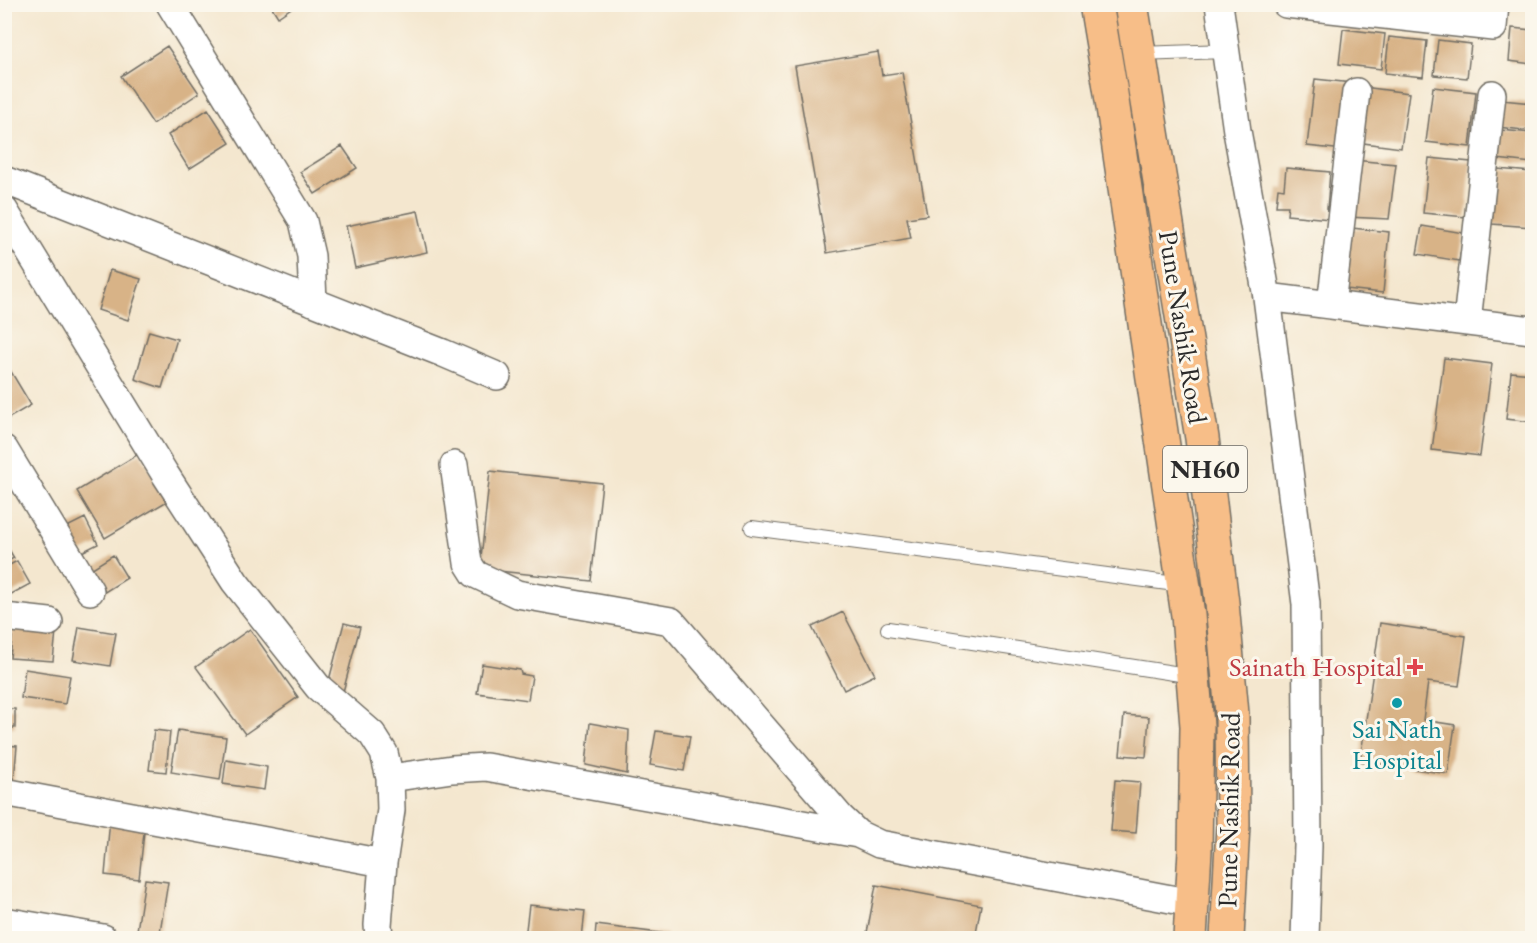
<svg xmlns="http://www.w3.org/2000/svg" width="1537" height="943" font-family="'EB Garamond',serif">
<rect width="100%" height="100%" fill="#fbf7ec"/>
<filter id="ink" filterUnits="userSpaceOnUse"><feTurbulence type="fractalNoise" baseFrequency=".0167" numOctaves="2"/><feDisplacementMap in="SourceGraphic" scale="12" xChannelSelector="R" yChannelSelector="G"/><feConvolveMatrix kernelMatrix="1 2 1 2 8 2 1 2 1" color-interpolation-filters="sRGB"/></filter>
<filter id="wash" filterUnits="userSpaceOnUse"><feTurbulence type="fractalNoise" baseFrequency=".008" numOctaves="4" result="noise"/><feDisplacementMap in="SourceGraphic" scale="24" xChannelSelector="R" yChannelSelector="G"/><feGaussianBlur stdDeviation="1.35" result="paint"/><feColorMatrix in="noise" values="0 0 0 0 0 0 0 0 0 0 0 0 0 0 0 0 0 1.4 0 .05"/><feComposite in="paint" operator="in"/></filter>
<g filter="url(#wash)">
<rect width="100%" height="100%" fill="#f4e7cf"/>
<g id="blocks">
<path fill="#d8b387" d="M 270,4 L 297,4 L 278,17 Z
M 1512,28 L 1532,30 L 1532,64 L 1509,61 Z
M 1343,29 L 1385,34 L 1381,69 L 1339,64 Z
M 1389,37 L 1427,41 L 1423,77 L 1385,73 Z
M 1438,40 L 1471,44 L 1467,78 L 1434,75 Z
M 167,46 L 199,93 L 153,124 L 121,76 Z
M 878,52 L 882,75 L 902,72 L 927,215 L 907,218 L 911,238 L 827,253 L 795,66 Z
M 1315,79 L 1352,83 L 1344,150 L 1307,146 Z
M 1363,87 L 1409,93 L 1401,148 L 1356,142 Z
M 1433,87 L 1476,92 L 1470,147 L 1426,142 Z
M 1502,100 L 1532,103 L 1532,131 L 1498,127 Z
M 208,109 L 230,143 L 189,169 L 168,135 Z
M 1500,130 L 1532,133 L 1532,163 L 1497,159 Z
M 342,146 L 357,168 L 315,194 L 300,172 Z
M 1429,158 L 1471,162 L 1466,217 L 1423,213 Z
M 1353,160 L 1396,164 L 1389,219 L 1347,217 Z
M 1286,168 L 1330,172 L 1327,209 L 1331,210 L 1330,219 L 1287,215 L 1288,206 L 1276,206 L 1278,188 L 1284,189 Z
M 1497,169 L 1532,172 L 1532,227 L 1492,224 Z
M 418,211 L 427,252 L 355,268 L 346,226 Z
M 1422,226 L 1464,233 L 1459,261 L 1417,254 Z
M 1342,227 L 1389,232 L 1383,293 L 1336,288 Z
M 110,270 L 141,279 L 128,320 L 98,310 Z
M 149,331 L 177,339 L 162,388 L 135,379 Z
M 1444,358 L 1492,364 L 1480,456 L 1432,450 Z
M 4,360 L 31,405 L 4,421 Z
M 1511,372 L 1532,374 L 1532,422 L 1506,419 Z
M 140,453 L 169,500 L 105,538 L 77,491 Z
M 490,471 L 602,483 L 591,581 L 480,569 Z
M 85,518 L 98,544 L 70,558 L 57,532 Z
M 4,541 L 14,558 L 4,563 Z
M 113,555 L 127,578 L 100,595 L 86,572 Z
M 17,561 L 30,584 L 4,598 L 4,568 Z
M 843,612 L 875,675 L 844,690 L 812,627 Z
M 344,623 L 360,627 L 343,692 L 327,688 Z
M 1380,623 L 1466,636 L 1459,686 L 1428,682 L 1423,720 L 1455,725 L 1448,774 L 1360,761 Z
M 79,627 L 116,633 L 110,666 L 73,660 Z
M 13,628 L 56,631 L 53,661 L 10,658 Z
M 250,629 L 298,697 L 245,734 L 196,667 Z
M 482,664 L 520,670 L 521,674 L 532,676 L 528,700 L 477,693 Z
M 25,669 L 70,676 L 65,704 L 21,698 Z
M 4,709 L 15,709 L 15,728 L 4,728 Z
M 1124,715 L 1149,717 L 1146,757 L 1120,755 Z
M 590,723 L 629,730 L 627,774 L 586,765 Z
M 154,730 L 170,732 L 166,772 L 149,770 Z
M 178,730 L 226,737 L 220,780 L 171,772 Z
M 656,731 L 690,736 L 684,771 L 650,765 Z
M 4,745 L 17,746 L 13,791 L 4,790 Z
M 226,760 L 267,767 L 264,790 L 223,784 Z
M 1115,780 L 1140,782 L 1136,833 L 1111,831 Z
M 110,819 L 145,823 L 139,879 L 105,875 Z
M 145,879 L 168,882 L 159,938 L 136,937 Z
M 876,885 L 981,905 L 975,938 L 866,938 Z
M 529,905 L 585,911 L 582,938 L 525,938 Z
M 596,925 L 667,934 L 667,938 L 595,938 Z
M 4,935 L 23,937 L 23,938 L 4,938 Z"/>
</g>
</g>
<g filter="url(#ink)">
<use href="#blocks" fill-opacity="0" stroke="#716d64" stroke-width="1.5"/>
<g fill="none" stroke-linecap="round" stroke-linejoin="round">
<defs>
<path id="lane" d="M 1139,54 L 1226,51
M 752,528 L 1183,585
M 888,629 L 1193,676"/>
<path id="street" d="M 170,4 L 303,221 L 311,256 L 313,302
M 1219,4 L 1237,131 L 1267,297 L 1306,604 L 1308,846 L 1305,938
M 1286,4 L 1493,27 L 1495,4
M 4,180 L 443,353 L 497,376
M 4,210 L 165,474 L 235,582 L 318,687 L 372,734 L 384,753 L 390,778 L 391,810 L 383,863 L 378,925 L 379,938
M 1267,297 L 1532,330
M 1331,305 L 1356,92
M 1467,322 L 1492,94
M 4,449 L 90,591
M 454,465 L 468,563 L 475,574 L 517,594 L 671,621 L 841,818 L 858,834 L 879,844 L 1192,903
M 4,617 L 49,622
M 390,778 L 452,769 L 486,767 L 858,834
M 4,792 L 383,863
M 4,921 L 103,938"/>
<path id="highway" d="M 1096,4 L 1110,87 L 1188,615 L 1197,726 L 1195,850 L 1190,938
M 1131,4 L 1202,438 L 1222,603 L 1232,714 L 1233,825 L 1227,938"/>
</defs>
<use href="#lane" stroke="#716d64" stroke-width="16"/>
<use href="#street" stroke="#716d64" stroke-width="30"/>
<use href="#highway" stroke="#716d64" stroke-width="36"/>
<use href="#lane" stroke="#fff" stroke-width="14"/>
<use href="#street" stroke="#fff" stroke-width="27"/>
<use href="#highway" stroke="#f7be88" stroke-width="33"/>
</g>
</g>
<path fill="#e0444e" stroke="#fbf7ec" stroke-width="2" d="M1412 658h6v6h6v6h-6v6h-6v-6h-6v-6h6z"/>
<circle fill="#0f9aa8" stroke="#fbf7ec" stroke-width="2" cx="1397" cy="703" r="6"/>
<g text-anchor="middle" stroke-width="6" stroke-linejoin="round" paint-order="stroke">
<rect fill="#fbf7ec" stroke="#696865" stroke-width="1.5" x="1163" y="446" width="84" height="46" rx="4.5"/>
<g font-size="26" font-weight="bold" fill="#2b2b2b">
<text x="1205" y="478">NH60</text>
</g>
<g font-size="27" fill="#2b2b2b" stroke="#fbf7ec">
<text transform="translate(1183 327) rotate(81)" y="9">Pune Nashik Road</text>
<text transform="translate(1229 810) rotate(-89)" y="9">Pune Nashik Road</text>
</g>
<g font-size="27" fill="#be3a42" stroke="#fbf7ec" text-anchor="end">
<text x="1402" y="676">Sainath Hospital</text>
</g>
<g font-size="27" fill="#0d838f" stroke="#fbf7ec">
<text x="1397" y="738">Sai Nath<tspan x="1397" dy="31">Hospital</tspan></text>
</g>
</g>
<rect width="1537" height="943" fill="none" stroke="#fbf7ec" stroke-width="24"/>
</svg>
